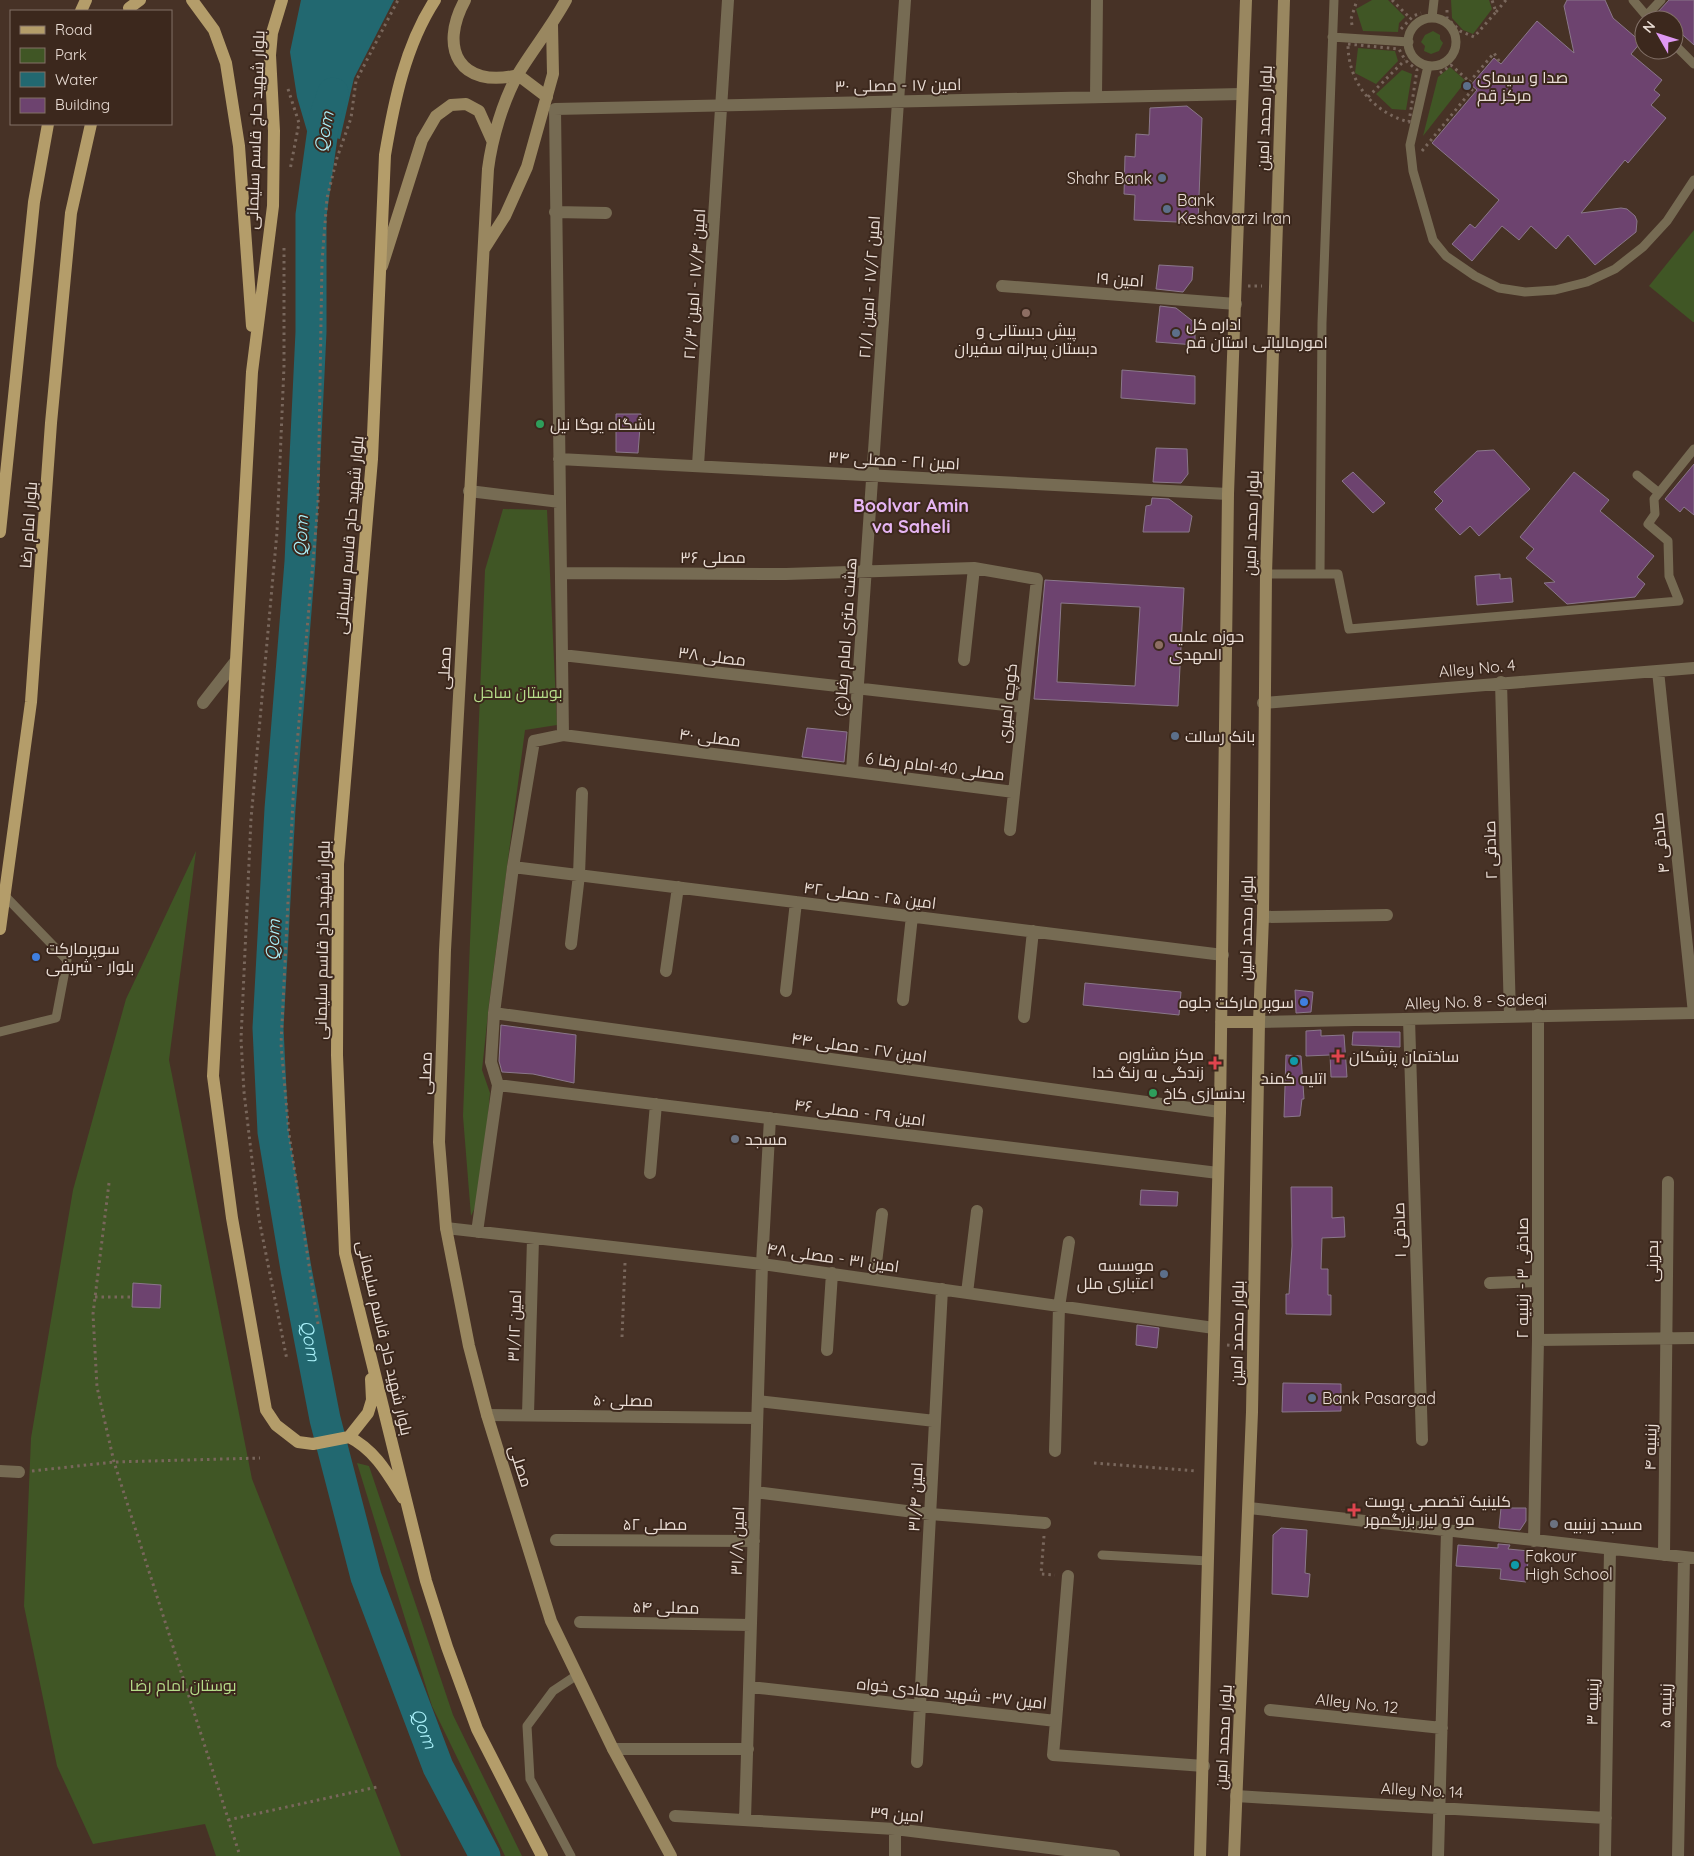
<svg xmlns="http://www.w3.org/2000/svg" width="1694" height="1856" font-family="Quicksand,Cairo,sans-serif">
<rect width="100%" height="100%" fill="#473226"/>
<path fill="#405625" d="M 1372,0 L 1388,0 L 1405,17 L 1399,23 L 1398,32 L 1363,31 L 1356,9 Z
M 1451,0 L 1489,0 L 1492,9 L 1473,34 L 1463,30 L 1452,18 Z
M 1433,31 L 1440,35 L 1440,39 L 1443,43 L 1439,51 L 1431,54 L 1424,51 L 1425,46 L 1421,42 L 1425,35 Z
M 1358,48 L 1395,51 L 1398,61 L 1376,84 L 1355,73 Z
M 1450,67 L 1466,81 L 1423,136 L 1438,77 Z
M 1402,70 L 1412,74 L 1406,110 L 1392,109 L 1376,94 Z
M 1694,230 L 1694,322 L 1693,322 L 1649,286 Z
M 503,509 L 547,510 L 557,725 L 525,730 L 489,1004 L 482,1070 L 490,1093 L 481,1195 L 471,1216 L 463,1116 L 485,570 Z
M 196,851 L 169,1060 L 252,1479 L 401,1856 L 216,1856 L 205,1824 L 93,1844 L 57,1766 L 24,1606 L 31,1438 L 73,1190 L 126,999 Z
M 357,1463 L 369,1466 L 453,1715 L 522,1856 L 505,1856 L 432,1706 Z"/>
<path fill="#226870" d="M 301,0 L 394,0 L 354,78 L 340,139 L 307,131 L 297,97 L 290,52 Z"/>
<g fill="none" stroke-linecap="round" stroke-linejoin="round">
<path stroke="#226870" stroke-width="31" id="s1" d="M 333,93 L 325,115 L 311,215 L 311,332 L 300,562 L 280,809 L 268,1028 L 273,1132 L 296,1269 L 325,1419 L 366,1577 L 438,1767 L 485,1856"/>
</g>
<path fill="#6d436f" stroke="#8a778a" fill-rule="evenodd" d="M 1567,0 L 1605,0 L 1613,18 L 1641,42 L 1631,54 L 1662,80 L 1654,90 L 1660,95 L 1651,105 L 1666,118 L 1628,163 L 1625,160 L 1581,213 L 1621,208 L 1627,209 L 1635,216 L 1637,221 L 1636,232 L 1595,265 L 1568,235 L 1556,249 L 1531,226 L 1519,240 L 1502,226 L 1472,261 L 1452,244 L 1470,224 L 1475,228 L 1499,200 L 1432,143 L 1477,90 L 1471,85 L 1494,58 L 1501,64 L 1537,21 L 1574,53 L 1564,6 Z
M 1669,0 L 1694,0 L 1694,45 L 1674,27 L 1674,20 L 1665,20 L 1657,13 Z
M 1187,106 L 1202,118 L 1198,223 L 1134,220 L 1135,195 L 1124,194 L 1125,156 L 1135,157 L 1136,134 L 1149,135 L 1150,108 Z
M 1159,265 L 1193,267 L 1192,280 L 1183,292 L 1156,289 Z
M 1160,306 L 1176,308 L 1195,323 L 1195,345 L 1156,342 Z
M 1122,370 L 1195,376 L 1195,404 L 1121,398 Z
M 616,414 L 641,414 L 638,453 L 616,452 Z
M 1156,448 L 1187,449 L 1188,474 L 1181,483 L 1153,482 Z
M 1494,450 L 1530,489 L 1479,536 L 1470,526 L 1460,535 L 1435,509 L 1443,501 L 1434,492 L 1477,451 Z
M 1694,464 L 1694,515 L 1684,507 L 1680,512 L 1665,499 Z
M 1353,472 L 1385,503 L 1373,513 L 1342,481 Z
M 1574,472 L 1609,500 L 1600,511 L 1654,556 L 1637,577 L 1645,584 L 1635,597 L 1567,604 L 1544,583 L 1555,582 L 1526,558 L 1534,549 L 1520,537 Z
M 1152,498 L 1169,499 L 1192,516 L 1189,532 L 1143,532 L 1146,506 L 1151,505 Z
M 1500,574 L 1500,579 L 1511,578 L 1513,602 L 1477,605 L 1475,576 Z
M 1045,580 L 1184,588 L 1178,706 L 1034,699 ZM 1061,603 L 1140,607 L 1135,686 L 1057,682 Z
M 807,728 L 847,732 L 844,762 L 802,757 Z
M 1085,983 L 1181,992 L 1179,1015 L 1083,1005 Z
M 1295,990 L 1313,992 L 1311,1012 L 1296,1013 Z
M 501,1025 L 576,1035 L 574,1083 L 533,1074 L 502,1072 L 499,1061 Z
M 1321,1030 L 1321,1036 L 1344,1035 L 1347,1077 L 1331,1077 L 1330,1055 L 1306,1056 L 1306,1031 Z
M 1353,1032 L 1400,1032 L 1400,1047 L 1352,1045 Z
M 1286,1055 L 1301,1056 L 1304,1099 L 1302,1099 L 1300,1116 L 1284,1117 Z
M 1291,1187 L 1332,1187 L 1332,1218 L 1344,1217 L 1345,1237 L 1322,1238 L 1321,1269 L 1328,1269 L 1328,1295 L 1331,1295 L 1331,1315 L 1286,1314 L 1286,1294 L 1289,1294 L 1292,1246 Z
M 1141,1190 L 1178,1192 L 1177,1206 L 1140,1205 Z
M 133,1283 L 161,1285 L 160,1308 L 132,1307 Z
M 1137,1325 L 1159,1328 L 1157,1348 L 1136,1345 Z
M 1283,1383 L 1341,1384 L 1341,1411 L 1282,1412 Z
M 1501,1508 L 1526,1508 L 1526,1521 L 1520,1530 L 1499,1528 Z
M 1281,1528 L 1307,1530 L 1305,1573 L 1310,1574 L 1308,1597 L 1272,1594 L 1273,1535 Z
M 1498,1544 L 1510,1545 L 1508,1549 L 1529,1551 L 1526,1582 L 1500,1579 L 1501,1569 L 1456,1566 L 1458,1545 L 1498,1548 Z"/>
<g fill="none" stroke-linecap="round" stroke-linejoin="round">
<path stroke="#79675c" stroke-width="3" stroke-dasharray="2.5 4" stroke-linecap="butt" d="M 1392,0 L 1410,18
M 1447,10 L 1447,18 L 1460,31 L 1474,37 L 1496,12 L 1492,0
M 1496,12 L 1506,0
M 1352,25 L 1351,19 L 1357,0
M 1401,29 L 1413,16 L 1421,13
M 1348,44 L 1399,49 L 1405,60 L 1417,70 L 1409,122 C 1372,112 1348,82 1348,44 Z
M 1440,73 L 1451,65 L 1470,82
M 288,89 L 299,123 L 290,170
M 1368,97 L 1405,60
M 1422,151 L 1472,90 L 1466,86 L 1494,53 L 1501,64
M 284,248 L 284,366 L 277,532 L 251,819 L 241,1039 L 244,1092 L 259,1219 L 287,1360
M 1248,286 L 1262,286
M 109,1183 L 93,1314 L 97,1387 L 114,1462 L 240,1856
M 95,1297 L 132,1297
M 318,1324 L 289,1134 L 281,1044 L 294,779 L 318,504 L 322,262 L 327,198 L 337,158 L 351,118 L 356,81 L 398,0
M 622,1337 L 625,1263
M 1227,1345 L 1240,1346
M 1094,1463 L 1196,1471
M 32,1471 L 114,1462 L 260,1458
M 1044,1536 L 1041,1574 L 1055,1575
M 228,1820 L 377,1787"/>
<path stroke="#766b53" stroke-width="9" d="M 1633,0 L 1650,20
M 1646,16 L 1661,0
M 1432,18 L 1434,0
M1408 42a24 24 0 1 1 48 0a24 24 0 1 1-48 0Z
M 1332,37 L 1409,42
M 1674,44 L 1694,64
M 1428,66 L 1410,145 L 1413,171 L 1433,240 L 1446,256 L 1475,276 L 1499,288 L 1525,292 L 1555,290 L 1587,282 L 1615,269 L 1643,247 L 1667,221 L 1694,180
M 1637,475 L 1659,493
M 1266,574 L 1338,574 L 1349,629 L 1679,601 L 1669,576 L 1668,541 L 1648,524 L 1655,514 L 1654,499 L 1694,449
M 1320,574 L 1322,323 L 1334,0
M 0,1032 L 56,1018 L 67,960 L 6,897
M 1102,1555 L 1208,1561
M 571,1856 L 530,1779 L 527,1726 L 553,1691 L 577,1675"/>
<path stroke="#766b53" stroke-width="12" d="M 1096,96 L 1097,0
M 555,212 L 606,213
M 1002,286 L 1236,304
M 559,459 L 1228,494
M 698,465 L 728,0
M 469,491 L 560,502
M 561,573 L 786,574 L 974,568 L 1037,579 L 1010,830
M 562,655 L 1023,707
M 964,660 L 974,568
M 1658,671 L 1694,1013
M 1501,682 L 1510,1016
M 203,703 L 235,662
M 1263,703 L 1694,668
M 563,735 L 1014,792
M 852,771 L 905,0
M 513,867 L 1223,955
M 1263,917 L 1387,915
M 571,944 L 579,875 L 582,793
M 666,971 L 678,887
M 786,991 L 796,902
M 903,1000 L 912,916
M 494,1013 L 1220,1112
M 1024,1017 L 1033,931
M 1409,1019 L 1422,1440
M 1259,1022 L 1694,1013
M 498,1085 L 1218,1173
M 650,1173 L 656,1104
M 446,1228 L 762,1264 L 1214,1328
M 477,1232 L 498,1085 L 491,1062 L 494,1013 L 513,867 L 534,741 L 563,735 L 555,109 L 1241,94
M 874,1279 L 882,1214
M 1490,1283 L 1538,1281
M 967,1293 L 977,1211
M 1538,1340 L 1694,1338
M 827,1350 L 832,1273
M 758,1401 L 935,1421
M 528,1414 L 533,1239
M 487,1415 L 757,1418
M 1055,1451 L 1059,1307 L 1069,1242
M 0,1471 L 19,1472
M 755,1492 L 930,1514 L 1045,1523
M 1249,1508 L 1694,1558
M 556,1540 L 754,1541
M 1534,1541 L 1538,1340 L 1538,1015
M 1664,1555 L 1668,1182
M 580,1622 L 751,1625
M 750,1687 L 1056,1721 L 1053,1755 L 1204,1766
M 1270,1710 L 1442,1728
M 1056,1721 L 1068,1576
M 613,1749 L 748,1749
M 917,1762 L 942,1289
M 1236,1796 L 1606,1818
M 675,1816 L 895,1829 L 1114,1856
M 745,1819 L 762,1264 L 770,1118
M 895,1829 L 895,1856
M 1438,1856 L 1447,1530
M 1605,1856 L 1610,1549
M 1678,1856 L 1684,1558"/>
<path stroke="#998760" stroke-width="12" d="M 465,0 C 438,49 460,89 518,75 L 547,97
M 566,0 C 552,26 533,49 518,74 C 503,101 492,138 488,169 L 445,950 L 439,1142 L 446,1228 L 469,1346 L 487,1415 L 551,1621 L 613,1749 L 671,1856
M 484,249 L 505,216 L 527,167 L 553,74 L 552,25
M 382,266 L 422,140 L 436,116 L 451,105 L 466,104 L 479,111 L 492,140
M 1221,1022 L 1259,1022
M 1200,1856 L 1220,1112 L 1228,494 L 1246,0
M 1234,1856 L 1252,1412 L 1259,1022 L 1263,917 L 1266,574 L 1284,0"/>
<path stroke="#b49d6a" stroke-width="12" d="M 192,0 L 214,30 L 226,63 L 239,146 L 252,326
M 282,0 L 272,33 L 270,55 L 274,131 L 273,206 L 252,372 L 213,1076 L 232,1218 L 266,1410 L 276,1425 L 298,1442 L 313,1444 L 349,1437 L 368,1413 L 372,1400 L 371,1379
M 435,0 C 405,46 394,102 385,155 L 372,459 L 338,864 L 337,1055 L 345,1253 L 426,1581 L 447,1647 L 477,1729 L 542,1856
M 129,8 L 140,0
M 81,11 L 86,0
M 0,532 L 34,202 L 48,124
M 0,929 L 31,702 L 51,423 L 71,213 L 91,124
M 349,1437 C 375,1450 388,1474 403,1498"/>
</g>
<g fill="#5c6f8a" stroke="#3c281d" stroke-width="2">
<circle cx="1467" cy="86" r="5"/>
<circle cx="1162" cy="178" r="5"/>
<circle cx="1167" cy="209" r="5"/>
<circle cx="1176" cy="333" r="5"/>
<circle cx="1175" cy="736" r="5"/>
<circle cx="1164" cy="1274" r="5"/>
<circle cx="1312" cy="1398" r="5"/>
</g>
<g fill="#8d6e63" stroke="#3c281d" stroke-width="2">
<circle cx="1026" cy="313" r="5"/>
<circle cx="1159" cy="645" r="5"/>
</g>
<g fill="#2e9e5b" stroke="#3c281d" stroke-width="2">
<circle cx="540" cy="424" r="5"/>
<circle cx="1153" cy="1093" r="5"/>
</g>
<g fill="#3f7fe0" stroke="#3c281d" stroke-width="2">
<circle cx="36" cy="957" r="5"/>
<circle cx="1304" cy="1002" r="5"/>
</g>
<g fill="#e0444e" stroke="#3c281d" stroke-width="2">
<path d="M1335.5 1048.5h5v5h5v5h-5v5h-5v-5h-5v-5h5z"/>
<path d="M1212.5 1055.5h5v5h5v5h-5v5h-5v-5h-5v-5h5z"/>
<path d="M1351.5 1502.5h5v5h5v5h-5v5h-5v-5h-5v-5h5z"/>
</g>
<g fill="#0f9aa8" stroke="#3c281d" stroke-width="2">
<circle cx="1294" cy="1061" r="5"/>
<circle cx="1515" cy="1565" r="5"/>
</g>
<g fill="#6b7280" stroke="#3c281d" stroke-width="2">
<circle cx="735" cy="1139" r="5"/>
<circle cx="1554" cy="1524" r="5"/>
</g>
<g text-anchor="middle" stroke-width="4" stroke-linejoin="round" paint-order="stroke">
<g font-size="16" fill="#eaddd5" stroke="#3c281d" text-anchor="start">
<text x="1477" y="83">صدا و سیمای<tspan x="1477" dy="18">مرکز قم</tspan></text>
<text x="1152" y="184" text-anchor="end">Shahr Bank</text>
<text x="1177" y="206">Bank<tspan x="1177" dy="18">Keshavarzi Iran</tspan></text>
<text x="1186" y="330">اداره کل<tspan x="1186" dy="18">امورمالیاتی استان قم</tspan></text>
<text x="1026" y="336" text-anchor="middle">پیش دبستانی و<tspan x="1026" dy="18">دبستان پسرانه سفیران</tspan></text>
<text x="550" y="430">باشگاه یوگا نیل</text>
<text x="1169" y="642">حوزه علمیه<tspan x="1169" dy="18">المهدی</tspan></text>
<text x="1185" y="742">بانک رسالت</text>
<text x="46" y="954">سوپرمارکت<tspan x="46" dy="18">بلوار - شریفی</tspan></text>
<text x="1294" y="1008" text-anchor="end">سوپر مارکت جلوه</text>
<text x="1204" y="1060" text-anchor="end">مرکز مشاوره<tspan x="1204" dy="18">زندگی به رنگ خدا</tspan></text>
<text x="1349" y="1062">ساختمان پزشکان</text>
<text x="1294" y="1084" text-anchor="middle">اتلیه کمند</text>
<text x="1163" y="1099">بدنسازی کاخ</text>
<text x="745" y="1145">مسجد</text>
<text x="1154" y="1271" text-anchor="end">موسسه<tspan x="1154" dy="18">اعتباری ملل</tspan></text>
<text x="1322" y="1404">Bank Pasargad</text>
<text x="1365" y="1507">کلینیک تخصصی پوست<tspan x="1365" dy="18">مو و لیزر بزرگمهر</tspan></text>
<text x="1564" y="1530">مسجد زینبیه</text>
<text x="1525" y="1562">Fakour<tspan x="1525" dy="18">High School</tspan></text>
</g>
<g font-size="16" fill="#eaddd5" stroke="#3c281d">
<text transform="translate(898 85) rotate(-1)" y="6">امین ۱۷ - مصلی ۳۰</text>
<text transform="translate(1264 118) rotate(-88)" y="6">بلوار محمد امین</text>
<text transform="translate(255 130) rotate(-88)" y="6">بلوار شهید حاج قاسم سلیمانی</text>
<text transform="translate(1120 279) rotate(4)" y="6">امین ۱۹</text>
<text transform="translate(694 284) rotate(-86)" y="6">امین ۱۷/۴ - امین ۲۱/۳</text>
<text transform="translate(869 287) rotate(-86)" y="6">امین ۱۷/۲ - امین ۲۱/۱</text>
<text transform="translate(894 460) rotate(3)" y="6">امین ۲۱ - مصلی ۳۴</text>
<text transform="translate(1251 523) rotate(-88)" y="6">بلوار محمد امین</text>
<text transform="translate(28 525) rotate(-86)" y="6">بلوار امام رضا</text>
<text transform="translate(349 535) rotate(-85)" y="6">بلوار شهید حاج قاسم سلیمانی</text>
<text x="713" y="563">مصلی ۳۶</text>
<text transform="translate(845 637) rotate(-86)" y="6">هشت متری امام رضا(ع)</text>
<text transform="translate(712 656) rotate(7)" y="6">مصلی ۳۸</text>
<text transform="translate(444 668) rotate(-87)" y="6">مصلی</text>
<text transform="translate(1477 668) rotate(-5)" y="6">Alley No. 4</text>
<text transform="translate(1007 703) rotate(-84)" y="6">کوچه امیری</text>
<text transform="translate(710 737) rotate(7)" y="6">مصلی ۴۰</text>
<text transform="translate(935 766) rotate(7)" y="6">مصلی 40-امام رضا 6</text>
<text transform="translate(1660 843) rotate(-96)" y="6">صادقی ۴</text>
<text transform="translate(1490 850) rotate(-92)" y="6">صادقی ۲</text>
<text transform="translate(870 895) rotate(7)" y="6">امین ۲۵ - مصلی ۴۲</text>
<text transform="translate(1246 928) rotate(-89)" y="6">بلوار محمد امین</text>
<text transform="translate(322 940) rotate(-89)" y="6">بلوار شهید حاج قاسم سلیمانی</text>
<text transform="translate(1476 1001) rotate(-2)" y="6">Alley No. 8 - Sadeqi</text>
<text transform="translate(859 1047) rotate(8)" y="6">امین ۲۷ - مصلی ۴۴</text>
<text transform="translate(425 1073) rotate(-88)" y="6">مصلی</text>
<text transform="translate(860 1112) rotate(7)" y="6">امین ۲۹ - مصلی ۴۶</text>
<text transform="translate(1399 1230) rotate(-92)" y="6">صادقی ۱</text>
<text transform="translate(833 1257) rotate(8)" y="6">امین ۳۱ - مصلی ۴۸</text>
<text transform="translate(1652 1261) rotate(-90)" y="6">بحرینی</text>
<text transform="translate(1522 1278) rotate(-90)" y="6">صادقی ۳ - زینبیه ۲</text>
<text transform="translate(514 1326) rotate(-88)" y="6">امین ۳۱/۱۲</text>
<text transform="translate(1237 1333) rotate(-89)" y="6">بلوار محمد امین</text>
<text transform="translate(385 1338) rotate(77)" y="6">بلوار شهید حاج قاسم سلیمانی</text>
<text transform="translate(623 1400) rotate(1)" y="6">مصلی ۵۰</text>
<text transform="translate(1650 1447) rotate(-89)" y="6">زینبیه ۴</text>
<text transform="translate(521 1466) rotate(72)" y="6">مصلی</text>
<text transform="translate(915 1497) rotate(-87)" y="6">امین ۳۱/۴</text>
<text x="655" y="1530">مصلی ۵۲</text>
<text transform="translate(737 1541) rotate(-88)" y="6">امین ۳۱/۸</text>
<text transform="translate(666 1607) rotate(1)" y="6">مصلی ۵۴</text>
<text transform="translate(952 1693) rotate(6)" y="6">امین ۳۷- شهید معادی خواه</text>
<text transform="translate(1592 1702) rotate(-89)" y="6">زینبیه ۳</text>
<text transform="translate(1357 1703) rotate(6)" y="6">Alley No. 12</text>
<text transform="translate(1665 1706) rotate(-89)" y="6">زینبیه ۵</text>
<text transform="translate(1223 1737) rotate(-87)" y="6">بلوار محمد امین</text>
<text transform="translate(1422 1790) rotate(3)" y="6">Alley No. 14</text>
<text transform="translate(897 1814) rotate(5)" y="6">امین ۳۹</text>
</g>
<g font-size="16" fill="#b6dc89" stroke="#3c281d">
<text x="518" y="698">بوستان ساحل</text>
<text x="183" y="1691">بوستان امام رضا</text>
</g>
<g font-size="18" font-style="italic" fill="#acf2fb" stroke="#3c281d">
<text transform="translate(324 132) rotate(-79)" y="6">Qom</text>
<text transform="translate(301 536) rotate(-87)" y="6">Qom</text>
<text transform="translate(273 940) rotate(-87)" y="6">Qom</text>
<text dy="6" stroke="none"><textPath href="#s1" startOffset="1255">Qom</textPath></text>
<text dy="6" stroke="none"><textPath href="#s1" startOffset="1660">Qom</textPath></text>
</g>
<g font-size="18" font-weight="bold" fill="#e6b5f3" stroke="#3c281d">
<text x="911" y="512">Boolvar Amin<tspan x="911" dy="21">va Saheli</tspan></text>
</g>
</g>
<rect x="10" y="10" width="162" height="115" fill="#3c281d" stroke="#827067"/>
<rect x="20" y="26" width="25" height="8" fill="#b49d6a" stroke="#827067"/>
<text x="55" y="35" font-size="15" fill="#eaddd5">Road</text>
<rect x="20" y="48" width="25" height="15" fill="#405625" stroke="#827067"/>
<text x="55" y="60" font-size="15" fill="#eaddd5">Park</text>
<rect x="20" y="72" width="25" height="15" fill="#226870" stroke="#827067"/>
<text x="55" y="85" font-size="15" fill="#eaddd5">Water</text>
<rect x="20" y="98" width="25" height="15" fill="#6d436f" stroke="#827067"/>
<text x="55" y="110" font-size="15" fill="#eaddd5">Building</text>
<g transform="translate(1659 35) rotate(309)"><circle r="24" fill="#3c281d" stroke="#827067"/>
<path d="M0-4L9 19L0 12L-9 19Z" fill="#de98f2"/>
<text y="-8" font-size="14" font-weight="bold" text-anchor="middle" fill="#eaddd5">N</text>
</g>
</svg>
